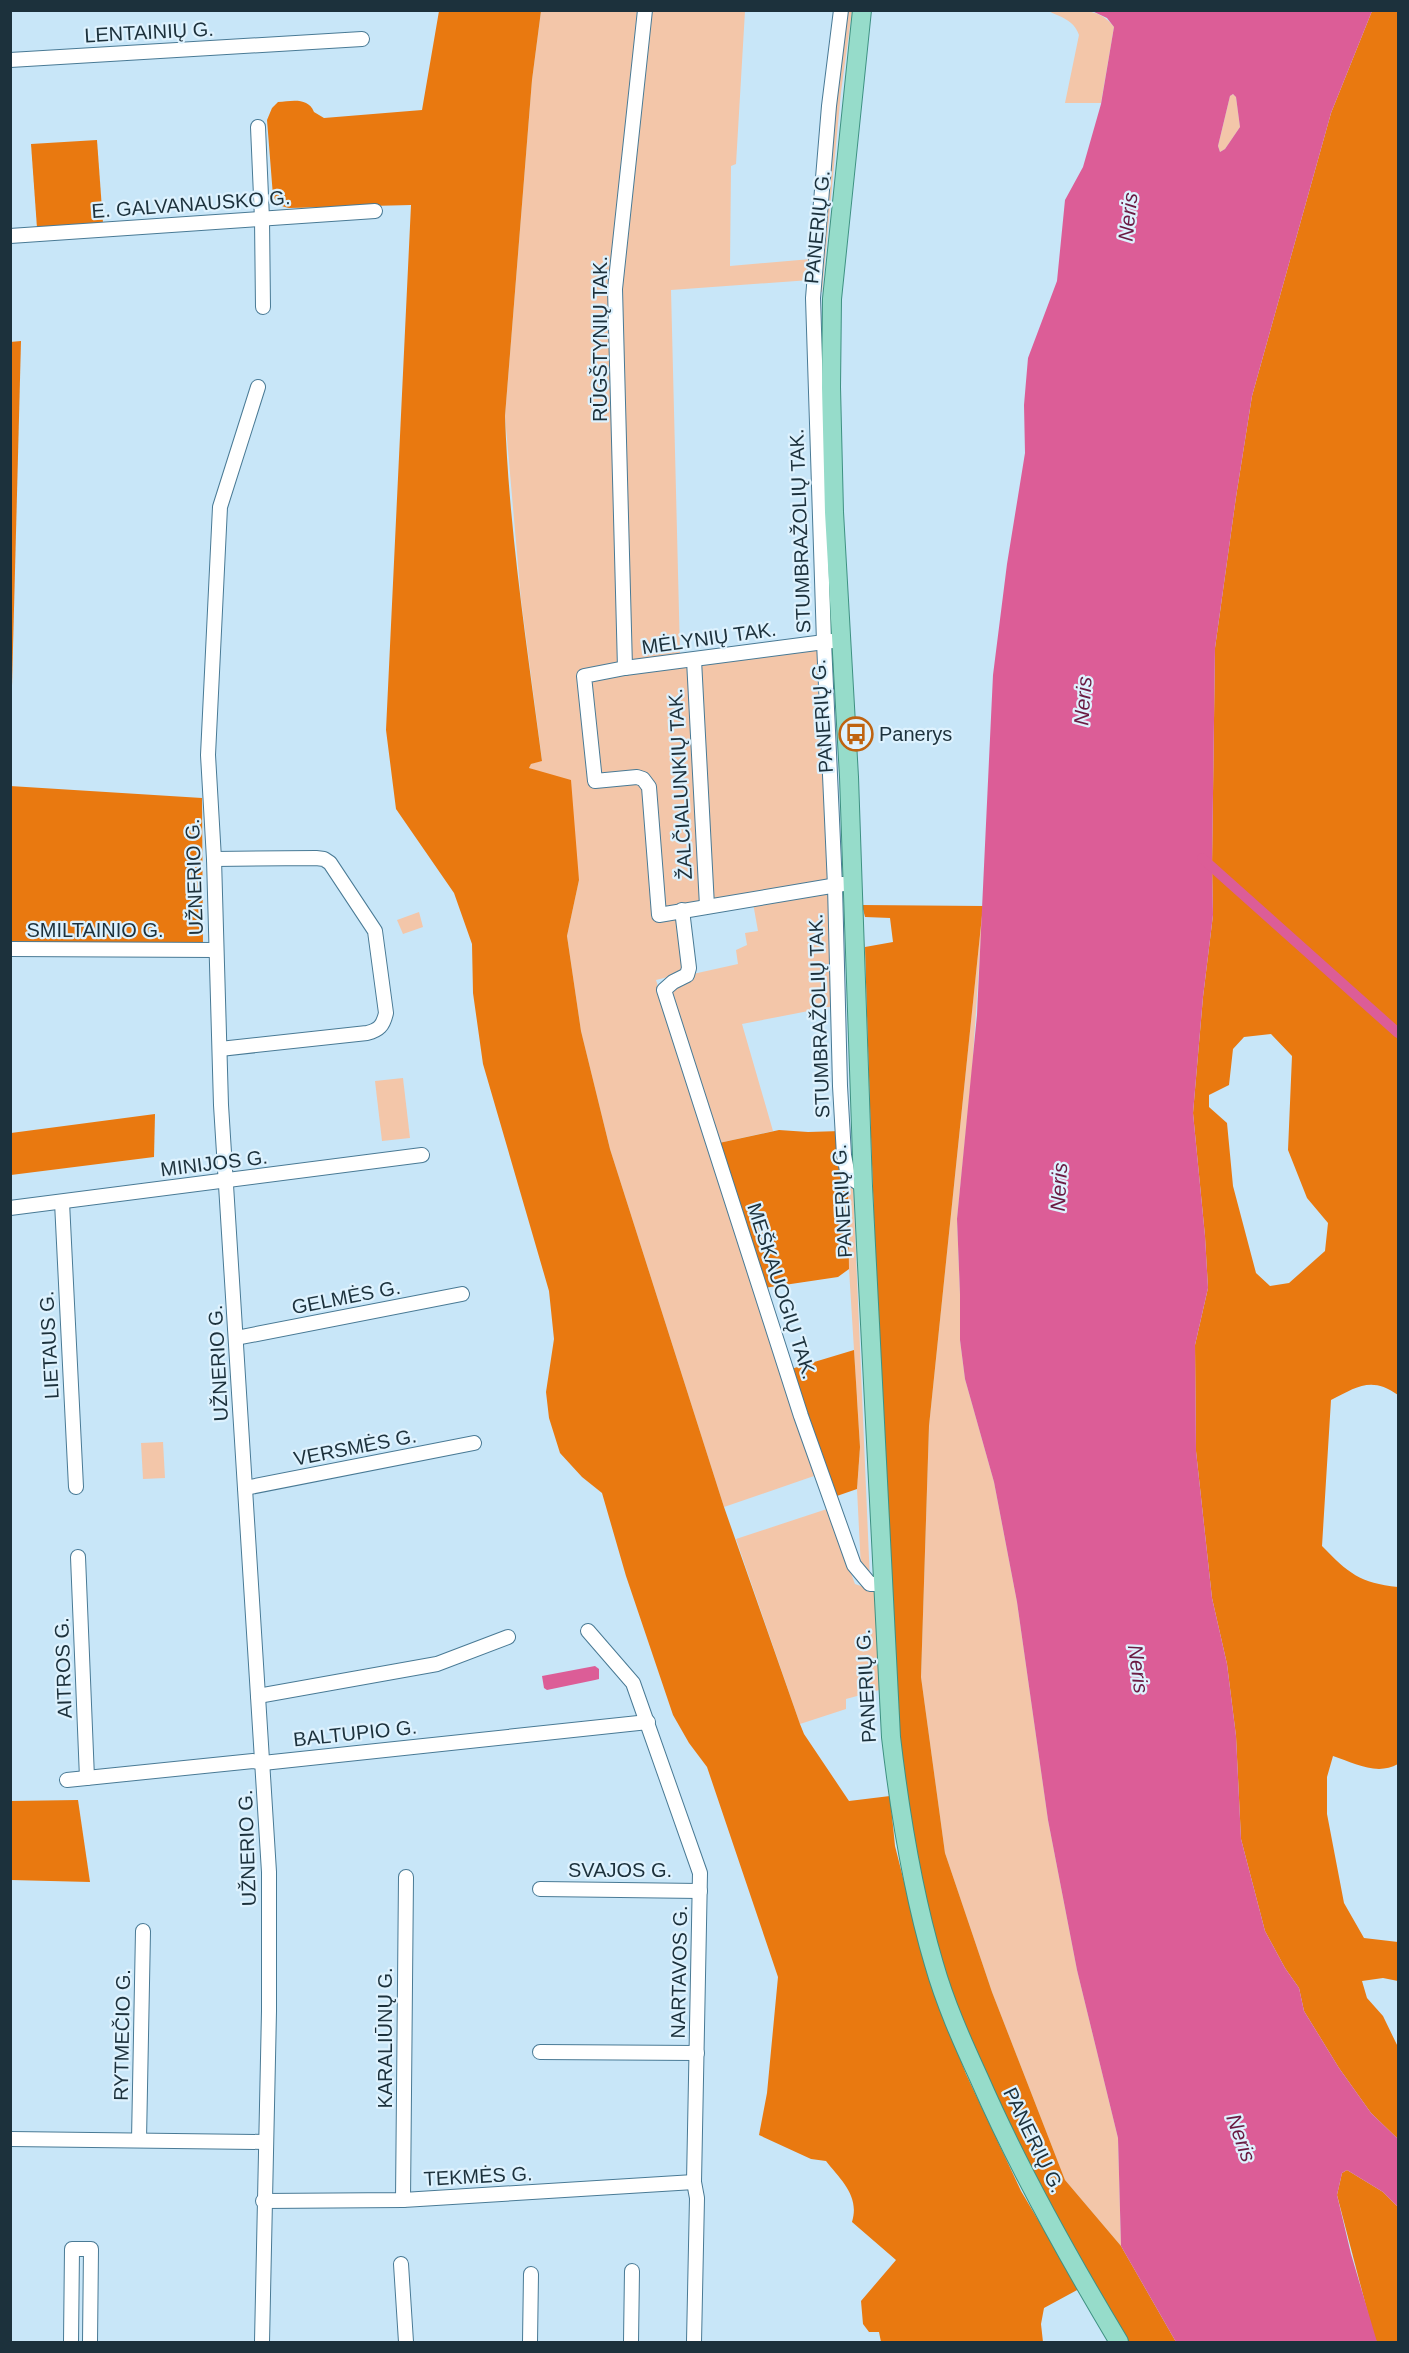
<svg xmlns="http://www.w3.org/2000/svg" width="1409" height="2353" font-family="Helvetica,sans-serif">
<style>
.green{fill:#f3c6a9}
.forest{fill:#e97910;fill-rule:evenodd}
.water{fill:#dc5d97;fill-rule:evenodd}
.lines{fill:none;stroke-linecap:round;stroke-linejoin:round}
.canal{stroke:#dc5d97;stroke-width:10}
.minor-casing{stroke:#497a95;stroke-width:16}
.major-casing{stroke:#3e9182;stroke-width:20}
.minor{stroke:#fff;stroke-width:14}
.major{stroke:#96dcca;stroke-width:18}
.labels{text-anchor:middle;stroke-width:4.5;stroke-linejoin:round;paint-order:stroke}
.street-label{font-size:20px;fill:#1c313c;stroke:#def2fe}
.poi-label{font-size:20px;fill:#1c313c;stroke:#def2fe;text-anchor:start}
.water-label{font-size:21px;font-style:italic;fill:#6a1a42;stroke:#def2fe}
</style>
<rect width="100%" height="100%" fill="#c8e6f8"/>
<!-- green -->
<g class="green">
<path d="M541,11h96l-21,228 4,426 -38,8 9,110 47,-1 6,3 12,123 21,8 7,57 -28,7 62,190 96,306 -90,31 -114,-358 -29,-118 -14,-95 12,-56 -33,-106 -17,-6 2,-4 11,-4 -21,-161 -16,-183 27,-336z"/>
<path d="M647,11h98l-9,153 -5,2 -1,100 81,-7 -1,21 -139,10 9,363 -5,4 -45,5 -11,-384z"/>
<path d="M845,11h7l-11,81 -19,200 -3,-1 9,-119z"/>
<path d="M1048,11c24,0 50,-6 66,16l-13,76h-36l14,-68c-5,-15 -18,-18 -31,-24z"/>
<path d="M1233,94l3,3 4,30 -15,22 -5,3 -2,-6 12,-50z"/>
<path d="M819,647l12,233 -119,22 -15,-240z"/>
<path d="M692,663l12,238 -38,8 -2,-3 -16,-125 -50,-4 -10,-99z"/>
<path d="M829,891l5,115 -92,18 31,107 -54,12 -49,-150 23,-19 45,-10 -2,-14 11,-5 -2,-12 13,-2 -5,-28z"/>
<path d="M983,906l-11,165 -15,148 3,75v46l5,39 29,103 23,120 31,218 29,150 41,168 3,108 -56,-66 -73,-188 -47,-139 -24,-176 8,-251z"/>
<path d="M419,912l4,15 -20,7 -6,-14z"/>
<path d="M403,1078l7,60 -28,3 -7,-60z"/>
<path d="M847,1184l6,1 17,396 -9,-12 -4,-80 3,-42 -11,-178 -1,-77z"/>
<path d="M163,1442l2,36 -22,1 -2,-36z"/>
<path d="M827,1509l28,75 23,8 5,97 -37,10v10l-46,15 -64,-185z"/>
</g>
<!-- forest -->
<g class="forest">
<path d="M439,11h102l-9,69 -27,336c4,115 22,230 37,345l-11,3 -2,4 42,12 8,100 -12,56 14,95 29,118 114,358 76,217 4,10 45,67 41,-5 5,50 32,127 39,101 55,117 58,98 -35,19 -3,16 2,18h-162l-2,-10h-10l-6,-8 -2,-23 35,-41 -44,-38c8,-26 -11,-42 -26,-61l-15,-2 -52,-24 8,-42 11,-116 -71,-210 -18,-24 -16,-28 -47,-139 -24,-83 -20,-16 -22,-24 -11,-35 -3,-26 8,-53 -5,-48 -66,-227 -10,-71 -1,-49 -18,-51 -58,-84 -10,-79 25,-525 -122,3c-9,-2 -12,-4 -16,-12l-6,-76 5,-12 6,-6c14,-1 30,-5 36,10l10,6 98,-8z"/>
<path d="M1372,11h26v1384c-27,-19 -41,-8 -67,5l-9,146c26,27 38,37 76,41v177c-21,12 -44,-1 -65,-8l-6,21v37l17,89 20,35 34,4v39l-15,-3 -21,3 5,17 16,18 15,31v92l-27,-26 -32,-45 -35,-57 -5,-23 -14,-20 -20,-37 -24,-92 -5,-103 -9,-72 -15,-66 -16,-147 -1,-106 13,-57 -3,-52 -12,-123 10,-116 10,-82 -1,-49 3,-218 21,-151 16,-101 79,-283zM1271,1034l21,22 -4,94 19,48 21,25 -3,28 -36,32 -19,3 -14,-13 -23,-87 -6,-63 -18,-16v-12l20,-10 4,-36 11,-12z"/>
<path d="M97,140l6,83 -66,5 -6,-84z"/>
<path d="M21,341l-10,383 -1,-382z"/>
<path d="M10,786l192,12 1,148 -192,-2z"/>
<path d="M862,905l121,1 -54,520 -8,251 24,176 47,139 73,188 56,66 55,96h-50c-40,-69 -78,-139 -113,-210 -23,-46 -46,-92 -62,-140 -54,-163 -58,-338 -66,-509 -8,-178 -15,-357 -20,-536l28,-5 -3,-24 -25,-1z"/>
<path d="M155,1114l-1,43 -143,18v-42z"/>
<path d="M779,1130l29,2 33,-1 2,40 5,21 1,77 -11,8 -74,11 -45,-145z"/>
<path d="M854,1350l6,97 -3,42 -23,8 -43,-128z"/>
<path d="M78,1800l12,82 -79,-2v-79z"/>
<path d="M1347,2170l36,22 15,15v135h-21l-3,-5 -37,-142 5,-22z"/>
</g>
<!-- water -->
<g class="water">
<path d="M1092,11h280l-41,102 -79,283 -16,101 -21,151 -3,218 1,49 -10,82 -10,116 12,123 3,52 -13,57 1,106 16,147 15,66 9,72 5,103 24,92 20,37 14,20 5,23 35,57 32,45 27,26v68l-15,-15 -36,-22 -5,3 -5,22 14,59 26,88h-201l-55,-96 -3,-108 -41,-168 -29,-150 -31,-218 -23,-120 -29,-103 -5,-39v-46l-3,-75 20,-204 16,-340 14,-111 18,-111 -1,-48 4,-47 29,-77 8,-81 18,-33 18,-63 13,-77 -7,-9zM1233,94l3,3 4,30 -15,22 -5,3 -2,-6 12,-50z"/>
<path d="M595,1666l4,3v10l-4,1 -48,10 -3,-2 -2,-12z"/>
</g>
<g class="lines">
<!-- canal -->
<path class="canal" d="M1202,858l196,175"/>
<defs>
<g id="minor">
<path d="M841,10l-12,96 -16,192 11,344 11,244 5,200 4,69 4,21 15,10"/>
<path d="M10,60l352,-21"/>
<path d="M258,127l4,92 1,88"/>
<path d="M10,236l365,-25"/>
<path d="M258,387l-38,120 -12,248 6,104 7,246 48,767v139l-7,331"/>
<path d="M832,641l-207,27 -41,8 11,105 42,-4 6,2 6,8 10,128 184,-31"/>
<path d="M694,660l13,246"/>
<path d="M625,668l-10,-379 30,-279"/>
<path d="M214,859l102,-1 8,1 6,4 45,68 11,82c-3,13 -7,17 -19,20l-147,16"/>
<path d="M682,910l7,58 -2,7 -14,7 -9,8 137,426 53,149 16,19h13"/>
<path d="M10,949l206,1"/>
<path d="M62,1202l14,285"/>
<path d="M10,1208l412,-53"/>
<path d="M236,1338l226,-44"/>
<path d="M245,1488l229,-45"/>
<path d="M78,1557l9,221"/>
<path d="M588,1631l45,52 67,190 -6,309 3,16 -3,144"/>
<path d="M258,1696l179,-32 71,-27"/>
<path d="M67,1780l186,-19 10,2 385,-41"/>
<path d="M540,1889l160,2"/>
<path d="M540,2052l157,1"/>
<path d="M10,2139l255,3"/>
<path d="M139,2140l4,-209"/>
<path d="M403,2200l3,-323"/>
<path d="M263,2201l140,-1 291,-18"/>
<path d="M401,2264l5,78"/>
<path d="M71,2342l1,-93h19l-1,93"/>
<path d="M530,2342l1,-68"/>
<path d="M631,2342l1,-71"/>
</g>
<path id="major" d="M862,10l-30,289 -1,88 3,125 15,265 14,409 28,551c9,77 21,153 43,227 11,39 28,77 45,114 40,92 89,179 140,264"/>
</defs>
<!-- minor casing -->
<use href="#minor" class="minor-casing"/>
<!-- major casing -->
<use href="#major" class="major-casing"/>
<!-- minor -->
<use href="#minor" class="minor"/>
<!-- major -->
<use href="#major" class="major"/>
</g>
<!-- icons -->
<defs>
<symbol id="bus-ring" viewBox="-11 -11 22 22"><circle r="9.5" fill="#def2fe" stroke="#bf6310" stroke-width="1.5"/><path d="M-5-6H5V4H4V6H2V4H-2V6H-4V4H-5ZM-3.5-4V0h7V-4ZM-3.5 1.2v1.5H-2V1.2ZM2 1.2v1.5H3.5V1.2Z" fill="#bf6310"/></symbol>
</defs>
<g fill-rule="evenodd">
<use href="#bus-ring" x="837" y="715" width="38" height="38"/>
</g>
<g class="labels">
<!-- street labels -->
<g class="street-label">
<text transform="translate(149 32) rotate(-3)" y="7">LENTAINIŲ G.</text>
<text transform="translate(191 204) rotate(-4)" y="7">E. GALVANAUSKO G.</text>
<text transform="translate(817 227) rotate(-84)" y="7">PANERIŲ G.</text>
<text transform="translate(600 339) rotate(-90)" y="7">RŪGŠTYNIŲ TAK.</text>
<text transform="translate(800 531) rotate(-92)" y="7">STUMBRAŽOLIŲ TAK.</text>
<text transform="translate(709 638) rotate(-8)" y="7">MĖLYNIŲ TAK.</text>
<text transform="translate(822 716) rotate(-94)" y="7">PANERIŲ G.</text>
<text transform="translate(680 784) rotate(-93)" y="7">ŽALČIALUNKIŲ TAK.</text>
<text transform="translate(194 877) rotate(-92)" y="7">UŽNERIO G.</text>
<text x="95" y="937">SMILTAINIO G.</text>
<text transform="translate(819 1016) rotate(-92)" y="7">STUMBRAŽOLIŲ TAK.</text>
<text transform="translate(214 1163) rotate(-7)" y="7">MINIJOS G.</text>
<text transform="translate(842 1201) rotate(-93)" y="7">PANERIŲ G.</text>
<text transform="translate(782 1291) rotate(72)" y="7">MEŠKAUOGIŲ TAK.</text>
<text transform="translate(346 1297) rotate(-11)" y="7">GELMĖS G.</text>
<text transform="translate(49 1345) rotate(-93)" y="7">LIETAUS G.</text>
<text transform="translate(218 1363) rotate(-93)" y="7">UŽNERIO G.</text>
<text transform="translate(355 1447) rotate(-11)" y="7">VERSMĖS G.</text>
<text transform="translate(63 1668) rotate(-92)" y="7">AITROS G.</text>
<text transform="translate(866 1686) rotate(-93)" y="7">PANERIŲ G.</text>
<text transform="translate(355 1733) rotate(-6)" y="7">BALTUPIO G.</text>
<text transform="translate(247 1848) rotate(-92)" y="7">UŽNERIO G.</text>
<text x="620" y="1877">SVAJOS G.</text>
<text transform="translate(679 1972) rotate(-89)" y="7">NARTAVOS G.</text>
<text transform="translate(122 2035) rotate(-89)" y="7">RYTMEČIO G.</text>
<text transform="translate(385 2038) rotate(-90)" y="7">KARALIŪNŲ G.</text>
<text transform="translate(1034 2140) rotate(64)" y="7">PANERIŲ G.</text>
<text transform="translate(478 2176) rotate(-3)" y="7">TEKMĖS G.</text>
</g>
<!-- poi labels -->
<g class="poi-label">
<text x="879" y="741">Panerys</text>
</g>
<!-- water labels -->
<g class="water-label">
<text transform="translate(1128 217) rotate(-84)" y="7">Neris</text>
<text transform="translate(1083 701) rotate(-86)" y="7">Neris</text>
<text transform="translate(1059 1187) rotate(-87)" y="7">Neris</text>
<text transform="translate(1138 1669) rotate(82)" y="7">Neris</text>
<text transform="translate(1241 2138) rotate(70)" y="7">Neris</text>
</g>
</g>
<!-- border -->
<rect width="1409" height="2353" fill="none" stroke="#1c313c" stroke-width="24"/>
</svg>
